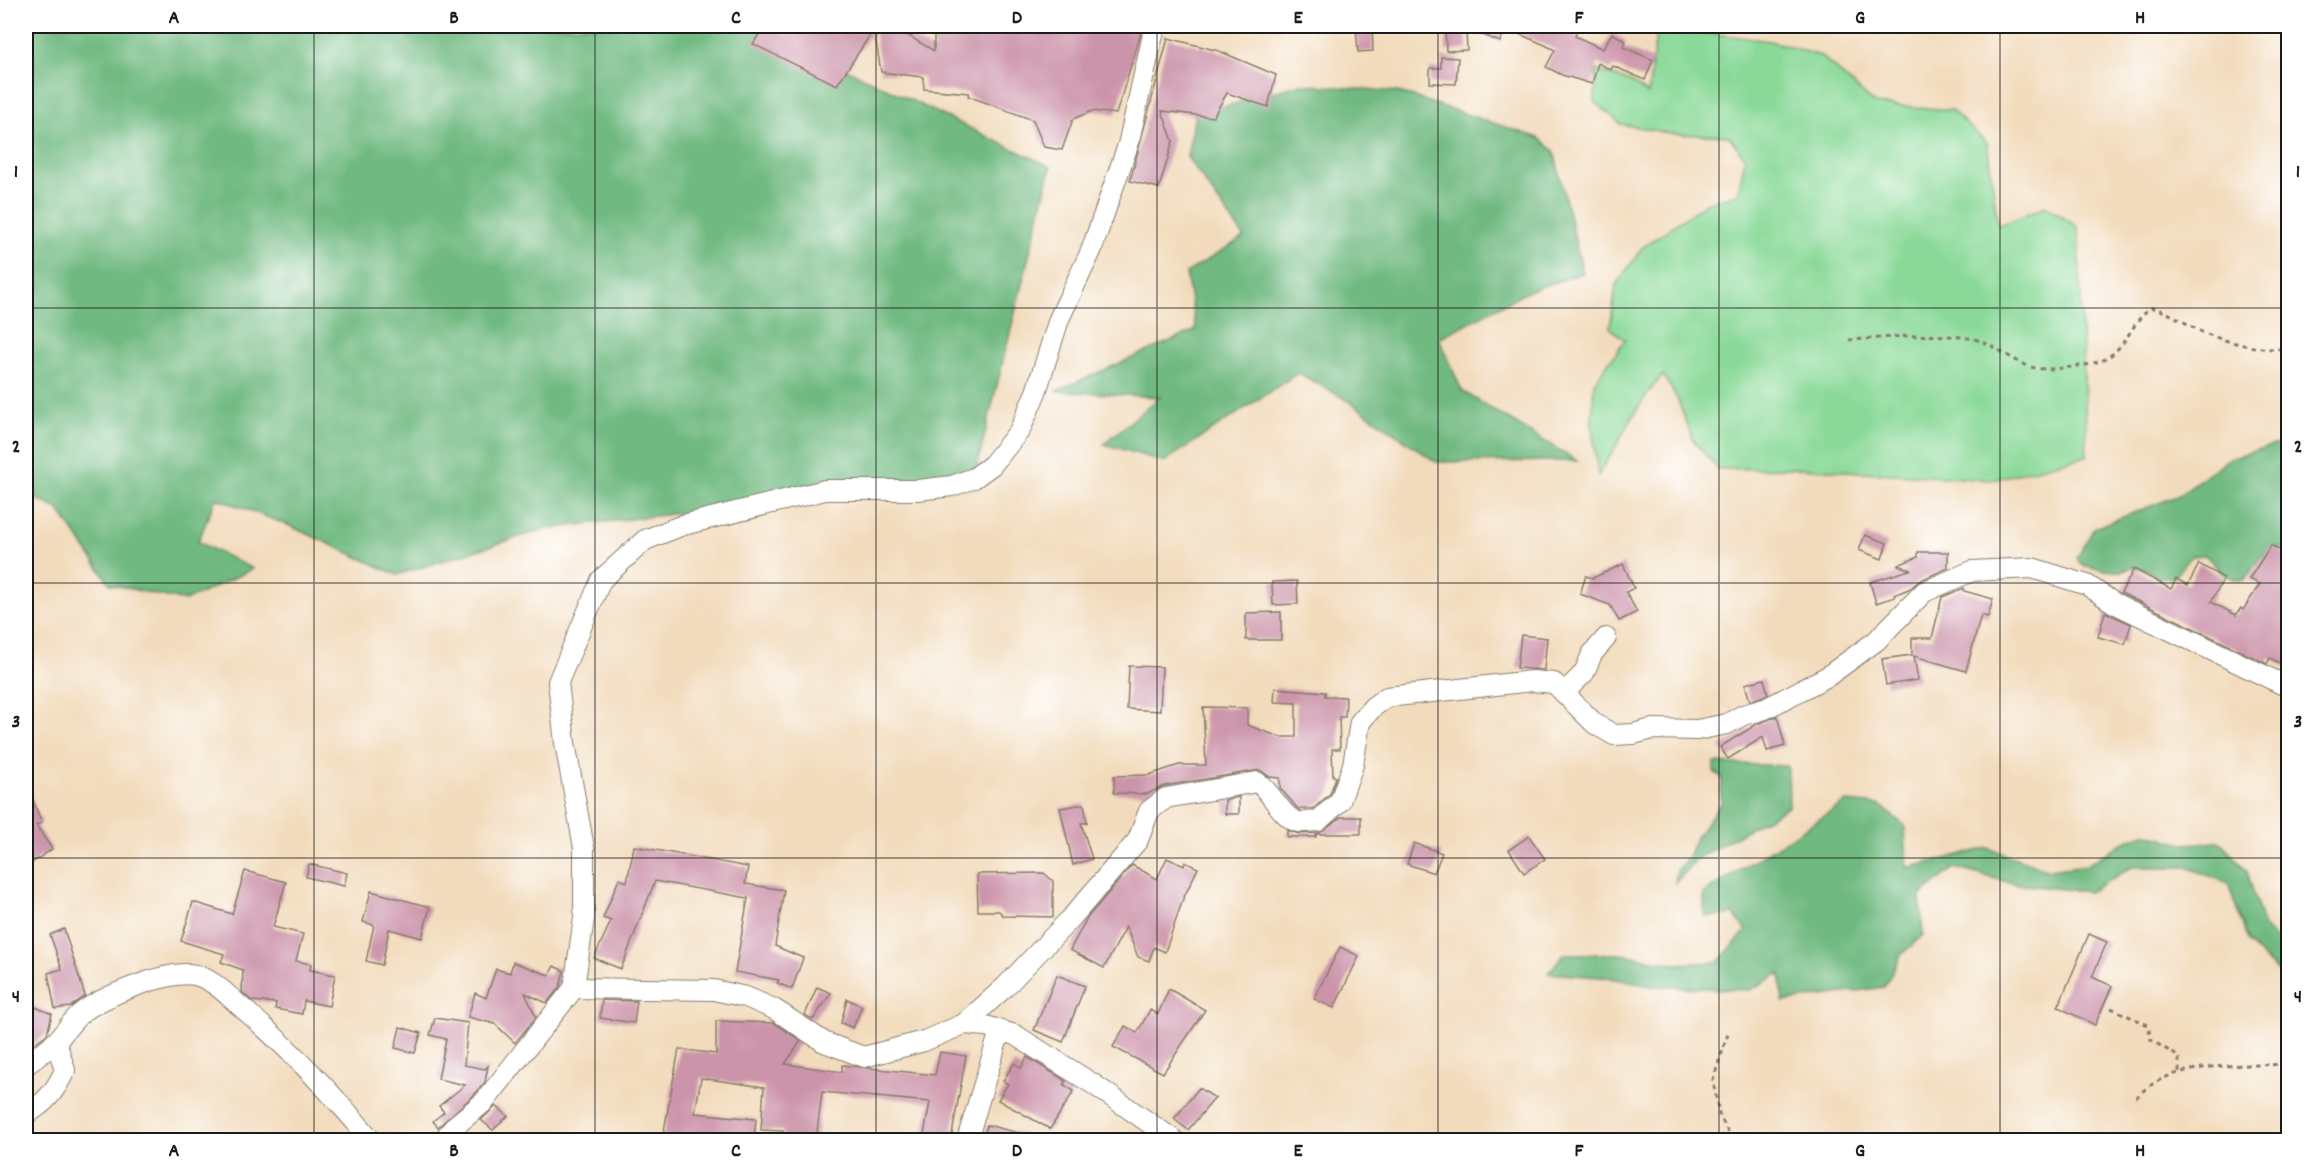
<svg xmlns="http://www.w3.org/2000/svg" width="2314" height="1166" font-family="Dekko,sans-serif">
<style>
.green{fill:#8ad998;stroke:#537a5a;stroke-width:1.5}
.forest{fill:#6fb980;stroke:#466a4e;stroke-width:1.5}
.building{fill:#cc94aa}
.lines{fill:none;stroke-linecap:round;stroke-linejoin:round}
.minor-casing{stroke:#877c6c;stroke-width:22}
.path{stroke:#877c6c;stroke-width:3;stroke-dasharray:4.5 4.5;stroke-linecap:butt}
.minor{stroke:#fff;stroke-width:20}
.grid{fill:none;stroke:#1c1c1c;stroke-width:1.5;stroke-opacity:0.55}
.neatline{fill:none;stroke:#1c1c1c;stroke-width:2}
.grid-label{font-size:20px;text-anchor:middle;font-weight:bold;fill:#1c1c1c}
</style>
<rect width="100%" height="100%" fill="#fff"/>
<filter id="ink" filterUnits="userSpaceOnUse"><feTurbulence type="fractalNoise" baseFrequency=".0167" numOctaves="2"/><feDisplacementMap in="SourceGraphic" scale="12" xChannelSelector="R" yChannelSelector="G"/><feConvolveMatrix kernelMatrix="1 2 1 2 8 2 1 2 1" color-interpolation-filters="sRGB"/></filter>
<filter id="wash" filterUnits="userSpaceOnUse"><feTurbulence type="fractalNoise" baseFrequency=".008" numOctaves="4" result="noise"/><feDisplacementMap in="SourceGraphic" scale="24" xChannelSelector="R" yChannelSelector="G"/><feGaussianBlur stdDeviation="1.35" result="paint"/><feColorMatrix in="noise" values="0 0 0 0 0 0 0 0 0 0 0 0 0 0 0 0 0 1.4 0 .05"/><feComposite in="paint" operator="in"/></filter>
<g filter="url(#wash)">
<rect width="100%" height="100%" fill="#f2dbbc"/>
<!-- green -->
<path class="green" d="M1707,33l63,8 51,15 54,48 76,6 36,33 11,83 48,-20 32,21 9,229 -95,24 -195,-12 -79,1 -25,-29 -16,-42 -14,-23c-28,30 -42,66 -65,100l-6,-50 2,-42 31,-43 -15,-12 6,-43 26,-37 64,-45 32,-9 7,-36 -16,-22 -56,-2 -52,-10 -26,-22 1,-32 35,12 17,12 8,-60z"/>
<!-- forest -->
<g class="forest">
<path d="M26,26h730l295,141 -77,311 -429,51 -148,46 -109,-50 -72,-27 -18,44 55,27 -68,32 -75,-17 -52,-75 -32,-15z"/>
<path d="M1301,84l97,8 141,46 15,13 29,122 -52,17 -92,48 23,53 115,70 -141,1 -89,-62 -49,-27 -134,89 -60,-18 56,-47 -104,-6 140,-61 -10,-57 58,-36 -57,-80 8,-42z"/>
<path d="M2288,441v105l-26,10 -18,24c-17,3 -28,-15 -39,-25l-13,1 -18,21 -15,2 -11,-9 -15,-3c-14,9 -36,1 -51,-2l-5,-7 17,-30 83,-32 53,-38z"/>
<path d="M1714,763l74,3 1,40 -90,51 -24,26 2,-12 11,-14 8,-20 25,-34 1,-26 -8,-5z"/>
<path d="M1846,802l34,3 25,21 2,42 81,-20 61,22 38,-5 32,-20 26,-12 38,11 37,-2 27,29 16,54 25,28v29l-40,-39 -20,-60 -41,-16h-55l-43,25 -73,-8 -62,-16 -34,28 3,39 -22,20 -17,32 -101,15 -3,-29 -30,17 -100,-4 -39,-8 -63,-5 16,-19h57l54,10 43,-2 28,-31 -12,-17 -30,3v-24z"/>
</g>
<g id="blocks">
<!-- building -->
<g class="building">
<path d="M764,26l24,9v-9h89l22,4 35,21v-25h209l-27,88 -24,-3 -19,8 -11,31 -18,-3 -11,-27 -65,-24 1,-3 -45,-4 -1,-12 -42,-5 -7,-43 -37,56 -84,-41z"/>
<path d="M1356,26h16l1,25 -15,1z"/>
<path d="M1445,26h16v7l5,-1 1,18 -21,1z"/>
<path d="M1462,26h116l-3,10 28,13 9,-16 14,8 -3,6 30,13 -8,20 -32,-14 -2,4 -13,-7 -6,21 -30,-9 -16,-8 9,-17 -10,-5 -40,-17 -5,14z"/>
<path d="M1168,38l51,13 57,24 -8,32 -41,-14 -14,24 -51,-6 11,30 -14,47 -29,-7z"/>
<path d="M1441,57l17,1 -2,26 -26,-1v-15h11z"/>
<path d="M1865,535l22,8 -5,16 -23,-9z"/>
<path d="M2271,545l18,10v113l-19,-10 -3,6 -146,-71 13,-24 37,20 5,-10 12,6 11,-21 25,14 -13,24 25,13 5,-7 2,2 17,-26 -11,-5z"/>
<path d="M1918,552h30v16l-29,13 -8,7 -17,7 1,2 -19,6 -6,-21 40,-12 -12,-5 20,-8z"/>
<path d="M1623,564l11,24 -8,4 11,20 -18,9 -9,-16 -30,-11 6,-18 7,2z"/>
<path d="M1297,581l1,23 -25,1 -1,-23z"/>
<path d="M1964,588v3l29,8 -5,18 -7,-2 -15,56 -52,-15 4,24 -32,5 -4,-26 30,-4v-17h20l10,-41z"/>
<path d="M1281,612v28h-35v-27z"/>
<path d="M2105,612l26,12 -6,20 -27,-7z"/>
<path d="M1521,635l26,3 -3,32 -27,-2z"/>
<path d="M1129,666l33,1 -2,44 -33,-2z"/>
<path d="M1764,679l4,15 -18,7 -5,-17z"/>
<path d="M1275,688l50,4v4l21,1 -1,20h-6l1,32h-8l1,27 3,1 -6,17 -17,15h-15l-18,-21v-10l-10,-1 -10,-7 -96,16 -17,8 -33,-1v-17l35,-1 30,-10h27l-3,-58 44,1v17l33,12h16v-34l-22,-1z"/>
<path d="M1777,716l8,30 -18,5 -4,-14 -35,22 -8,-12 37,-23z"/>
<path d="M26,784l16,39 -6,2 16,24 -26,18z"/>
<path d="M1239,797v17h-14v-14z"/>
<path d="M1084,804l3,19h-6l11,36 -19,6 -13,-57z"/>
<path d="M1341,817h20v17h-45v3h-29v-7l12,4 20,-1z"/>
<path d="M1529,836l16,23 -21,14 -15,-23z"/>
<path d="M1414,843l28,10 -8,20 -27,-9z"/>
<path d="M634,846l114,21 -3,17 39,6 -9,56 28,12 -11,31 -15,-6 2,-3 -44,-8 13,-74 -93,-17 -34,88 -27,-11 17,-37 -8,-3 16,-39 8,3z"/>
<path d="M1167,858l17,8 1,-4 13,6 -15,31 -18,53 -11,-5 -5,14 -11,-4 -12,-30 -22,41 -34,-18 17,-32 45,-53 25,14z"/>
<path d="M309,864l38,9 -3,13 -38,-9z"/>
<path d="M245,871l41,11 -13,45 30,7 -7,27 15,3 -1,6 25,5 -6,31 -25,-5 -2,13 -27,-5 1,-6 -24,-2 -10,-9 1,-22 -22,-8 3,-8 -43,-13 12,-39 39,12z"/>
<path d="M1044,873l9,8v36l-49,-1 -5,-5h-21l-1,-37z"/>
<path d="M371,891l59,16 -8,31 -33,-9 -7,36 -16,-4 8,-36 -11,-3z"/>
<path d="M64,929l21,67 -15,11 -15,2 -7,-36 14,-4 -12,-34z"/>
<path d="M2089,934l18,8 -15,35 20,9 -17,39 -37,-18z"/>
<path d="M1340,947l19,9 -25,52 -20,-9z"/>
<path d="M513,962l36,13 5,-9 10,5 -4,16 -13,16 -22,-10 11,24 -21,26 -20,-19 -27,-7 7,-24 11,5 10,-29 14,4z"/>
<path d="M1057,975l28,11 -22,56 -29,-12z"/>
<path d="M817,987l14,6 -18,27 -8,-5z"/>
<path d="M1169,989l36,21 -42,63 -50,-26 12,-21 12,7 13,-23 8,4z"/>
<path d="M847,999l15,7 -9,22 -12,-5z"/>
<path d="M602,1000l35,1 -3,22 -34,-5z"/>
<path d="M26,1003l26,11 -5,20 -15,11 -6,-2z"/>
<path d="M435,1018l33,5 -4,42 21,4 3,-3 -3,16 -10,12 -37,33 -5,-6 11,-9 -5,-6 26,-21 -27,-6 8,-40 -16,-4z"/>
<path d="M716,1021l58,2 27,18 -16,23 57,8v-7l93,10 5,-23 26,4 -15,84h-28l7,-38 -108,-10 -6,48h-34l1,-9 -22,-1 3,-43 -63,-9 -6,35 61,6 -2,21h-49l-42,-4 16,-87 37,5z"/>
<path d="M400,1027l21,6 -6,20 -20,-5z"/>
<path d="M1027,1057l39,24 -2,4 10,6 -24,38 -52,-29 10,-16 -5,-3 11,-18 7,5z"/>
<path d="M1199,1088l16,10 -27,32 -14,-11z"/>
<path d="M496,1106l12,10 -15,14 -12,-10z"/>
<path d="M987,1125l40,10 -1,5h-43z"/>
</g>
</g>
</g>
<g filter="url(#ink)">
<use href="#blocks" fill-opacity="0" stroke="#877c6c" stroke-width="1.5"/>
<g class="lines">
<defs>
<g id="minor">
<path d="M1565,692l19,-19 8,-19 14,-16"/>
<path d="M574,988l140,2 32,7 28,12 50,33 40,15 60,-16 40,-17 41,-37 67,-70 66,-77 11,-29 17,-13 91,-16c15,10 24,35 41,40 6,1 14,-1 20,-1l22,-20 13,-36 7,-43 13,-15 14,-10 145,-16 22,2 41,41 19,11 19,-1 20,-5 44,1 30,-6 16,-9 22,-6 63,-33 48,-35 48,-49 48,-21 60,-3 55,17 27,18 174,84"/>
<path d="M964,1024l22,2 29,9 78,49 81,56"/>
<path d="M26,1065l30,-23"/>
<path d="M26,1114c19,-10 30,-24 39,-44l-9,-28c8,-9 15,-20 24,-28 20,-17 90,-45 115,-39 19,5 31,19 45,31 47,40 91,86 131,134"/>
<path d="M443,1140l13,-15 28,-23 90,-114 10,-70v-70l-19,-105 -7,-61 43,-102 44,-40 38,-15 142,-35h93l34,-4 22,-8 18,-13 28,-35 16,-38 23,-73 32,-68 37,-106 27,-119"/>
<path d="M967,1140l33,-109"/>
</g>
</defs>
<!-- minor casing -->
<use href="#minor" class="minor-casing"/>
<!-- path -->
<g class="path">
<path d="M1849,340c39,-2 80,-8 119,-2 25,3 44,25 67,30 14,3 55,-2 68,-8 24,-11 33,-47 49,-52 17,3 31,14 46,22 20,10 68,23 90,18"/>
<path d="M2111,1008l37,17 3,15 28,17v15"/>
<path d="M1728,1034l-15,46 6,34 13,26"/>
<path d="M2136,1098c34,-39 105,-31 152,-34"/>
</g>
<!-- minor -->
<use href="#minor" class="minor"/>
</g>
</g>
<!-- grid -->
<path class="grid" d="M314,26v1114M595,26v1114M876,26v1114M1157,26v1114M1438,26v1114M1719,26v1114M2000,26v1114M26,308h2262M26,583h2262M26,858h2262"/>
<!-- margin -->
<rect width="2314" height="1166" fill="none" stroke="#fff" stroke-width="66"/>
<rect x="33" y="33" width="2248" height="1100" class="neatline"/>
<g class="grid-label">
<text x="174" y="23">A</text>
<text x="454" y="23">B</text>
<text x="736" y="23">C</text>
<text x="1017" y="23">D</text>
<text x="1298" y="23">E</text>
<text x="1579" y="23">F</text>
<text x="1860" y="23">G</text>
<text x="2140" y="23">H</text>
<text x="16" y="177">1</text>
<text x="2298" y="177">1</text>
<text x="16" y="452">2</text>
<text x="2298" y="452">2</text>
<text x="16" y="727">3</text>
<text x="2298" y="727">3</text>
<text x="16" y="1002">4</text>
<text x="2298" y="1002">4</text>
<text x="174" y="1156">A</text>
<text x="454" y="1156">B</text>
<text x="736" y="1156">C</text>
<text x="1017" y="1156">D</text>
<text x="1298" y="1156">E</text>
<text x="1579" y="1156">F</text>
<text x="1860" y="1156">G</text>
<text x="2140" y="1156">H</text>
</g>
</svg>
